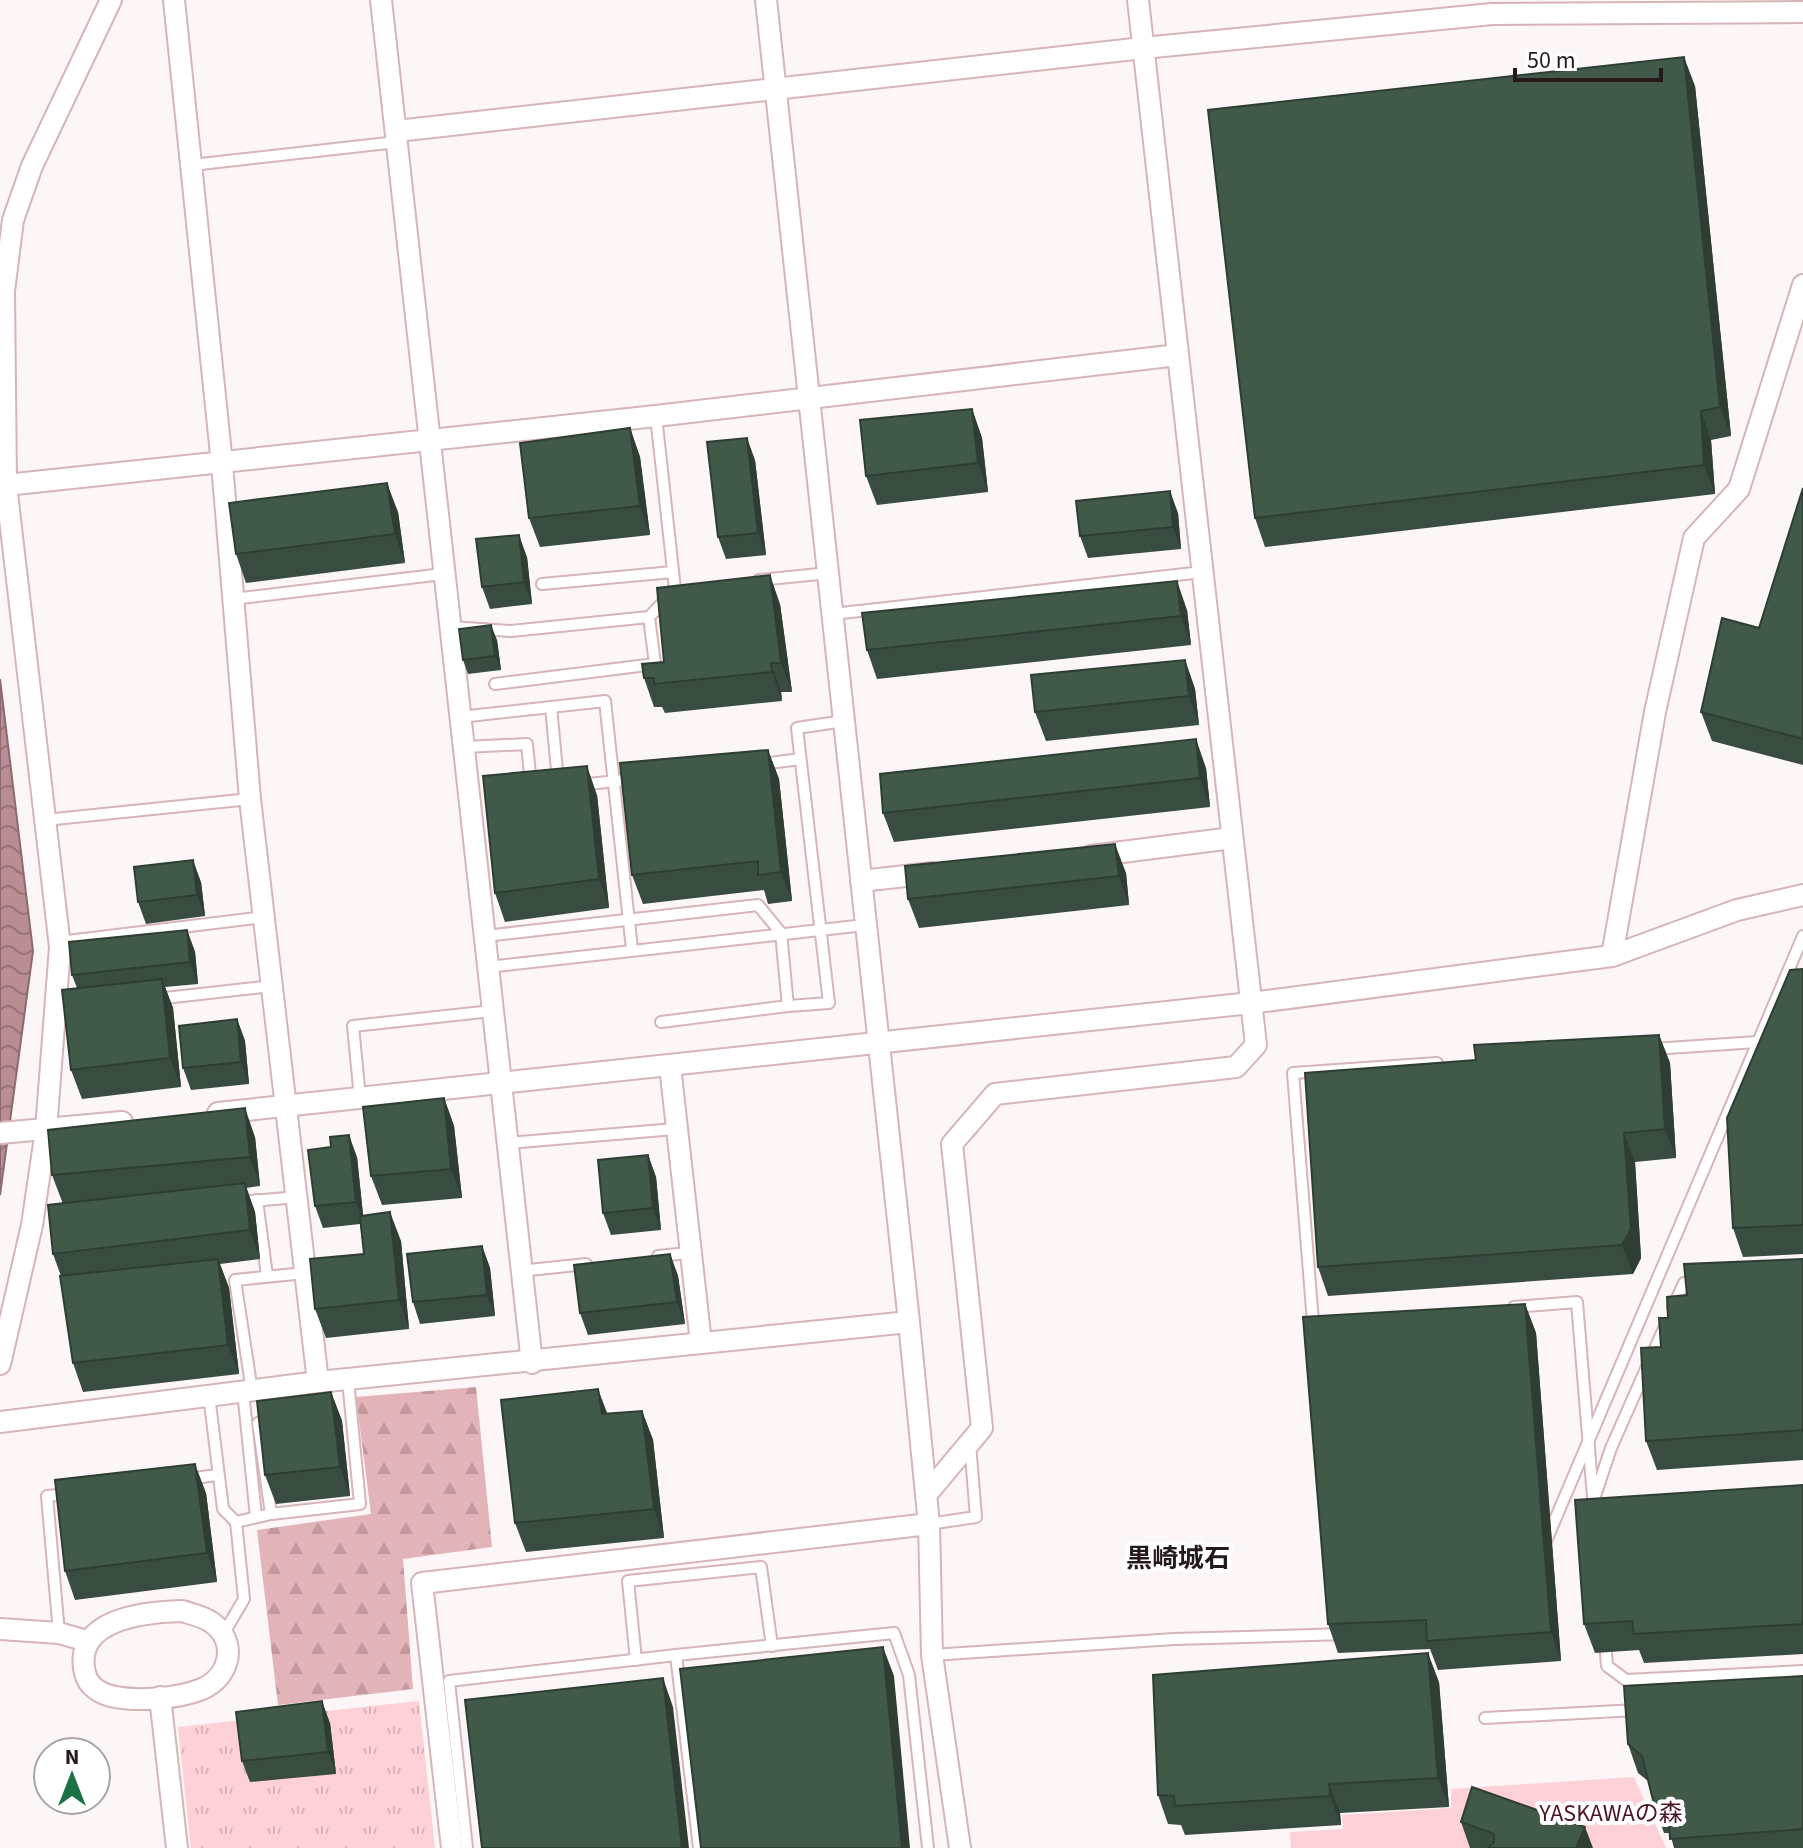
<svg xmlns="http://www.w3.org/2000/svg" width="1803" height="1848" font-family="'Source Sans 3','Noto Sans JP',sans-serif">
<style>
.grass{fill:url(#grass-tufts)}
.forest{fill:url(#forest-firs)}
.park{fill:#fdd1d7}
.water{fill:url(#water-waves);stroke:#8d6a6f;stroke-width:2}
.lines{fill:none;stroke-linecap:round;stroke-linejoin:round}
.lane-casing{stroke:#d6b4b8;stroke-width:14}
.street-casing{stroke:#d6b4b8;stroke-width:24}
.lane{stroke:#fff;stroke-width:10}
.street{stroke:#fff;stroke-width:20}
.wall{fill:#384d3f}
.shaded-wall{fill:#2e3e33}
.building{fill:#415949;stroke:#2e3e33;stroke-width:2}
.labels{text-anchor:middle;stroke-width:8;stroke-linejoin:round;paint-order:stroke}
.park-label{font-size:24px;fill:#4e1524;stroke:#fff}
.neighbourhood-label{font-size:26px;font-weight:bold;fill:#25191b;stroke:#fff}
</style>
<defs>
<pattern id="grass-tufts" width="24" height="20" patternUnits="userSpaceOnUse" patternTransform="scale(2)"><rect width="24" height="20" fill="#fdd1d7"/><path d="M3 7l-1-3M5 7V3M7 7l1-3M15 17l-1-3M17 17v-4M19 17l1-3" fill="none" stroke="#d9b3b8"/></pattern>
<pattern id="forest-firs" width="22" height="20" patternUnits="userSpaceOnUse" patternTransform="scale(2)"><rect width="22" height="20" fill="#e3b3ba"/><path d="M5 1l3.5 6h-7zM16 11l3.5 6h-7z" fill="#c3999f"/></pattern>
<pattern id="water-waves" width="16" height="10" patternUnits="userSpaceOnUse" patternTransform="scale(2)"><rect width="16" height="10" fill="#ba8c93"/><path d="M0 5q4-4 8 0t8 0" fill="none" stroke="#977277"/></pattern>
</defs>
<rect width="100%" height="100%" fill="#fdf6f7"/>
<!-- grass -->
<path class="grass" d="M419,1701l16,147h-244l-13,-121z"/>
<!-- forest -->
<path class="forest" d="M476,1387l16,160 -89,12 10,130 -135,16 -21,-175 114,-16 -15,-117z"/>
<!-- park -->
<path class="park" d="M1634,1777l32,71h-375l-1,-16 53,-3 -1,-14 109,-7v-19z"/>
<!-- water -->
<path class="water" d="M0,679l33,272 -33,244z"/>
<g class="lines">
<defs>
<g id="lane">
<path d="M192,165l205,-23"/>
<path d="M656,416l19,173"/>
<path d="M759,580l70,-7"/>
<path d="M542,584l131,-12"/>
<path d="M233,599l210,-25"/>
<path d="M833,614l369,-42"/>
<path d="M451,627l60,4 138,-14"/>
<path d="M495,684l160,-20 -6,-47 18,-19"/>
<path d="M551,707l7,74"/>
<path d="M460,717l145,-16 27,248"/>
<path d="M464,747l63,-3 4,41"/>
<path d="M762,764l38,-5"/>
<path d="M579,785l56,-6"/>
<path d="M45,820l205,-21"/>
<path d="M485,936l273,-31 23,28 7,73 -127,16"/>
<path d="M59,942l205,-25"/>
<path d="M488,967l377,-42"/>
<path d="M156,999l116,-13"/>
<path d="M788,1006l41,-3 -32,-275 47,-7"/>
<path d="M1653,1049l104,-7"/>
<path d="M360,1098l-7,-72 139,-15"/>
<path d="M507,1143l168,-14"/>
<path d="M257,1200l10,76"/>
<path d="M240,1202l58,-5"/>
<path d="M658,1256l31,-3"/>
<path d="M520,1271l66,-7"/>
<path d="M1514,1307l63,-5 17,207"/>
<path d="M1673,1307l11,-24 13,-1"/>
<path d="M1318,1322h-5l-20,-249 144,-10"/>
<path d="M243,1391l13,126"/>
<path d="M252,1391l-17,-111 70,-7"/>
<path d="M209,1395l14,114 13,13"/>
<path d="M187,1479l30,-4"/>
<path d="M1595,1496l16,-48 54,-122"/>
<path d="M271,1514l-13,-91 15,-1"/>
<path d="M929,1524l47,-7 -6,-73"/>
<path d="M1546,1541l257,-605"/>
<path d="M59,1633l-12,-137 21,-2"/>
<path d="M224,1633l20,-34 -8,-77 35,-8 89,-10 -12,-124"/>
<path d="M1605,1641l2,25 19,14 177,-9"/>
<path d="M932,1655l242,-16 172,-5"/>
<path d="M636,1660l-8,-79 133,-14 11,79"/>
<path d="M1485,1718l152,-8"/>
<path d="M467,1848l-18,-167 227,-26"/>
<path d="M699,1848l-23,-193 218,-22 15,42 19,173"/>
</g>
<g id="street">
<path d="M174,0l48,464 28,335 68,583"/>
<path d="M381,0l151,1363"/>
<path d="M766,0l143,1322 20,202 3,131 28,193"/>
<path d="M397,131l746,-83 349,-34 311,-2"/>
<path d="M6,485l650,-69 522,-61"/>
<path d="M1091,856l141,-18"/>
<path d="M861,881l71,-8"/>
<path d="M1612,956l43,-244 39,-174 45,-49 64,-204"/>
<path d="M670,1066l31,277"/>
<path d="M218,1113l1033,-110 361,-47 125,-46 66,-15"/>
<path d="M0,1133l122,-11"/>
<path d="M0,1364l32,-139 14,-95 14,-183 -54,-462 -2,-194 9,-71 19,-54 79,-166"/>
<path d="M0,1422l318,-40 591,-60"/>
<path d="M926,1495l56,-67 -30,-284 43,-50 241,-27 20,-22 -118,-1045"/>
<path d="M182,1611c9,3 21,5 29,11 27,19 20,54 -9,67 -25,10 -66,13 -91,7 -12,-3 -23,-10 -26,-23 -13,-54 60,-61 97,-62z"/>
<path d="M0,1629l59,4 28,8"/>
<path d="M160,1697l17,151"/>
<path d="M452,1848l-30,-265 507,-59"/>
</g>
</defs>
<!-- lane casing -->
<use href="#lane" class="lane-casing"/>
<!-- street casing -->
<use href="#street" class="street-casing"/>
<!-- lane -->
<use href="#lane" class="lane"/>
<!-- street -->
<use href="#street" class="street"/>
</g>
<!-- wall -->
<g class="wall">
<path d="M1695,86l36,350 -20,4 4,54 -450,53 -10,-29z"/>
<path d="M972,409l10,29 6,54 -111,13 -11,-29z"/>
<path d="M630,428l10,29 10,78 -110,12 -11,-29z"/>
<path d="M755,460l11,95 -40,4 -8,-22z"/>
<path d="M1803,488v277l-91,-24 -11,-29 58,-84z"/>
<path d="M398,512l7,51 -159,20 -10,-29z"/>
<path d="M1178,513l3,36 -93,9 -8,-22z"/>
<path d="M527,557l5,47 -42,5 -8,-22z"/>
<path d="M780,604l12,88h-11l1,9 -117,12 -3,-6h-8l-10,-29 20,-16z"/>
<path d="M1187,610l4,35 -314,34 -10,-29z"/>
<path d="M497,640l4,30 -33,4 -5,-14z"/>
<path d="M1185,660l10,29 4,36 -153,16 -11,-29z"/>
<path d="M768,750l11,29 13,122 -24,3 -4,-14 -121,14 -11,-29z"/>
<path d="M1206,768l4,39 -316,35 -11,-29z"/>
<path d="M597,795l12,113 -104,14 -10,-29z"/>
<path d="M1126,873l3,32 -210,23 -11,-29z"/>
<path d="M201,882l4,34 -59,8 -8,-22z"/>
<path d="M187,930l8,22 3,32 -33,3 8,21 8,79 -99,12 -11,-29 6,-82 -5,-13z"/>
<path d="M1803,969v285l-60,3 -10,-29z"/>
<path d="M237,1019l8,22 4,43 -58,6 -8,-22z"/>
<path d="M1659,1035l11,28 6,95 -41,4 6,96 -8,16 -305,22 -10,-29 158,-207z"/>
<path d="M444,1098l10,28 8,72 -80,7 -11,-29z"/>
<path d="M255,1137l5,49 -14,2 9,24 5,47 -40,5 9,24 10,86 -156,18 -10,-29 -12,-87 -8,-22 10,-50 -11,-29z"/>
<path d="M648,1155l8,22 5,53 -50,5 -8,-22z"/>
<path d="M357,1157l6,58 38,26 8,88 -83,9 -11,-29 49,-55 -4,-30 -37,4 -8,-22z"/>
<path d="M482,1246l8,22 5,48 -75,8 -7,-22z"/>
<path d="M670,1254l8,22 7,48 -97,11 -8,-22z"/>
<path d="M1803,1259v201l-146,10 -11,-29 15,-94 7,-29 19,-23z"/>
<path d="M1525,1304l11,29 25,328 -123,9 -8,-21 -92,4 -10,-29z"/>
<path d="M331,1392l11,29 8,75 -74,8 -11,-29z"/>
<path d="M642,1411l11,29 11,98 -138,14 -11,-29 92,-109z"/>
<path d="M1803,1485v169l-159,9 -5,-13 -44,3 -11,-29z"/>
<path d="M206,1493l11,89 -142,18 -10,-29z"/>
<path d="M1803,1676v172h-129l-4,-15h-6l-10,-29 -6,-23 -10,-8 -10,-29z"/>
<path d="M1439,1682l10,125 -109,6 1,12 -156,10 -4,-10 -13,-1 -10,-29z"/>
<path d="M330,1723l6,51 -86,8 -8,-21z"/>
<path d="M1461,1822l132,26h-123z"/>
</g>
<!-- shaded-wall -->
<g class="shaded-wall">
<path d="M1684,57l11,29 36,350 -11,-29z"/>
<path d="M972,409l10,29 6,54 -10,-29z"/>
<path d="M1701,411l10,29 4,54 -11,-29z"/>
<path d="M630,428l10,29 10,78 -10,-29z"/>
<path d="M747,438l8,22 11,95 -8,-22z"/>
<path d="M387,483l11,29 7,51 -10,-29z"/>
<path d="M1170,491l8,22 3,36 -8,-22z"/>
<path d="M519,535l8,22 5,47 -8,-22z"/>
<path d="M770,575l10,29 12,88 -11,-29z"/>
<path d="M1177,581l10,29 4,35 -10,-29z"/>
<path d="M491,625l6,15 4,30 -6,-14z"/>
<path d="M1185,660l10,29 4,36 -10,-29z"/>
<path d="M771,663l10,29 1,9 -10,-29z"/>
<path d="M1196,739l10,29 4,39 -10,-29z"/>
<path d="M768,750l11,29 13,122 -11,-29z"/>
<path d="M587,766l10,29 12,113 -10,-29z"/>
<path d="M1115,844l11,29 3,32 -10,-29z"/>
<path d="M193,860l8,22 4,34 -8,-21z"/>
<path d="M187,930l8,22 3,32 -8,-22z"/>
<path d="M162,979l11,29 8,79 -11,-29z"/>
<path d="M237,1019l8,22 4,43 -8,-22z"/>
<path d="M1659,1035l11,28 6,95 -11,-29z"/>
<path d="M444,1098l10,28 8,72 -11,-29z"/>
<path d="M245,1108l10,29 5,49 -10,-29z"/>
<path d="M1624,1133l11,29 6,96 -8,16 -11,-29z"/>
<path d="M349,1135l8,22 7,67 -8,-22z"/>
<path d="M648,1155l8,22 5,53 -8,-22z"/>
<path d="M245,1183l10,29 5,47 -10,-29z"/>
<path d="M390,1212l11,29 8,88 -10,-29z"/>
<path d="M482,1246l8,22 5,48 -8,-21z"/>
<path d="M670,1254l8,22 7,48 -8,-22z"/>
<path d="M218,1259l11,29 10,86 -11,-29z"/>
<path d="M1525,1304l11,29 25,328 -10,-29z"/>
<path d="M598,1389l11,29 -7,-4z"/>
<path d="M331,1392l11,29 8,75 -10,-29z"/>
<path d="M642,1411l11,29 11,98 -10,-29z"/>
<path d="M195,1464l11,29 11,89 -10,-29z"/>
<path d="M883,1647l11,29 16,172h-8z"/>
<path d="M1428,1653l11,29 10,125 -11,-29z"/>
<path d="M663,1678l10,29 16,141h-7z"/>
<path d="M322,1701l8,22 6,51 -8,-22z"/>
<path d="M1329,1784l11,29 1,12 -11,-29z"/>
<path d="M1585,1827l8,21h-17z"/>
</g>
<!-- building -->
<g class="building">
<path d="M1684,57l36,350 -19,4 3,54 -449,53 -47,-408z"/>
<path d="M972,409l6,54 -112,13 -6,-56z"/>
<path d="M630,428l10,78 -111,12 -9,-75z"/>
<path d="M747,438l11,95 -40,4 -11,-95z"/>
<path d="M387,483l8,51 -159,20 -7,-51z"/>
<path d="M1803,488v251l-102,-27 21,-94 37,10z"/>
<path d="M1170,491l3,36 -93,9 -4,-35z"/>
<path d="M519,535l5,47 -42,5 -6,-48z"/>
<path d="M770,575l11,88h-10l1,9 -118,12v-6h-10l-2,-14 22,-2 -7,-74z"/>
<path d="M1177,581l4,35 -314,34 -5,-37z"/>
<path d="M491,625l4,31 -32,4 -4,-31z"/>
<path d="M1185,660l4,36 -154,16 -4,-37z"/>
<path d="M1196,739l4,39 -317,35 -3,-39z"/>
<path d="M768,750l13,122 -23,3v-14l-126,14 -12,-112z"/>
<path d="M587,766l12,113 -104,14 -12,-117z"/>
<path d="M1115,844l4,32 -211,23 -3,-33z"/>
<path d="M193,860l4,35 -59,7 -4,-35z"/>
<path d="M187,930l3,32 -118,13 -3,-33z"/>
<path d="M1803,969v256l-70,3 -6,-110 63,-148z"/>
<path d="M162,979l8,79 -99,12 -9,-80z"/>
<path d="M237,1019l4,43 -58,6 -4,-42z"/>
<path d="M1659,1035l6,94 -41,4 7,96 -9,16 -304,22 -13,-194 171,-13 -2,-15z"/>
<path d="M444,1098l7,71 -80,7 -8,-69z"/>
<path d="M245,1108l5,49 -198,18 -4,-45z"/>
<path d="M349,1135l7,67 -41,4 -7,-56 23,-3 -1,-10z"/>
<path d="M648,1155l5,53 -50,5 -5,-53z"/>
<path d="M245,1183l5,47 -197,24 -5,-49z"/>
<path d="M390,1212l9,88 -84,9 -5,-50 54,-5 -4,-38z"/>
<path d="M482,1246l5,49 -74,7 -6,-48z"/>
<path d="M670,1254l7,48 -97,11 -6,-48z"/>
<path d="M218,1259l10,86 -155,18 -13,-87z"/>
<path d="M1803,1259v171l-157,11 -5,-93 20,-1 -2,-29h9l-1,-21 20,-2 -3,-31z"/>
<path d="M1525,1304l26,328 -124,9 -1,-21 -98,4 -25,-307z"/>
<path d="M598,1389l4,25 40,-3 12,98 -139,14 -14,-123z"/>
<path d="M331,1392l9,75 -75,8 -8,-74z"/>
<path d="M195,1464l12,89 -142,18 -10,-91z"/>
<path d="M1803,1485v139l-169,10 -2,-13 -48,3 -9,-124z"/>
<path d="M883,1647l19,201h-201l-21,-179z"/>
<path d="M1428,1653l10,125 -109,6 1,12 -155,10 -1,-10 -16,-1 -5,-120z"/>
<path d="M1803,1676v153l-133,10 -2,-35h-14l-12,-48 -14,-12 -4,-58z"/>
<path d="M663,1678l19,170h-200l-17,-148z"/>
<path d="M322,1701l6,51 -86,9 -6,-49z"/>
<path d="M1472,1787l113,40 -9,21h-88l6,-6v-8l-33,-12z"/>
</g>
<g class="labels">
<!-- park labels -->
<g class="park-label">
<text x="1611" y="1821">YASKAWAの森</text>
</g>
<!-- neighbourhood labels -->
<g class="neighbourhood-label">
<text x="1178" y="1567">黒崎城石</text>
</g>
</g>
<!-- north arrow -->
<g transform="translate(72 1776)"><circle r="38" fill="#ffffff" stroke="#a8a3a4" stroke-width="2"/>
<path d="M0-6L14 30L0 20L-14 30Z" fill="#1c7245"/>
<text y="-12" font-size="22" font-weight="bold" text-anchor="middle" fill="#25191b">N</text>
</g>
<!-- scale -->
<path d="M1515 68v12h146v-12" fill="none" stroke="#25191b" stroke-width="4"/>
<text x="1527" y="68" font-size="24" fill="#25191b" stroke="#ffffff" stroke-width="6" paint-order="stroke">50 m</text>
</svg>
